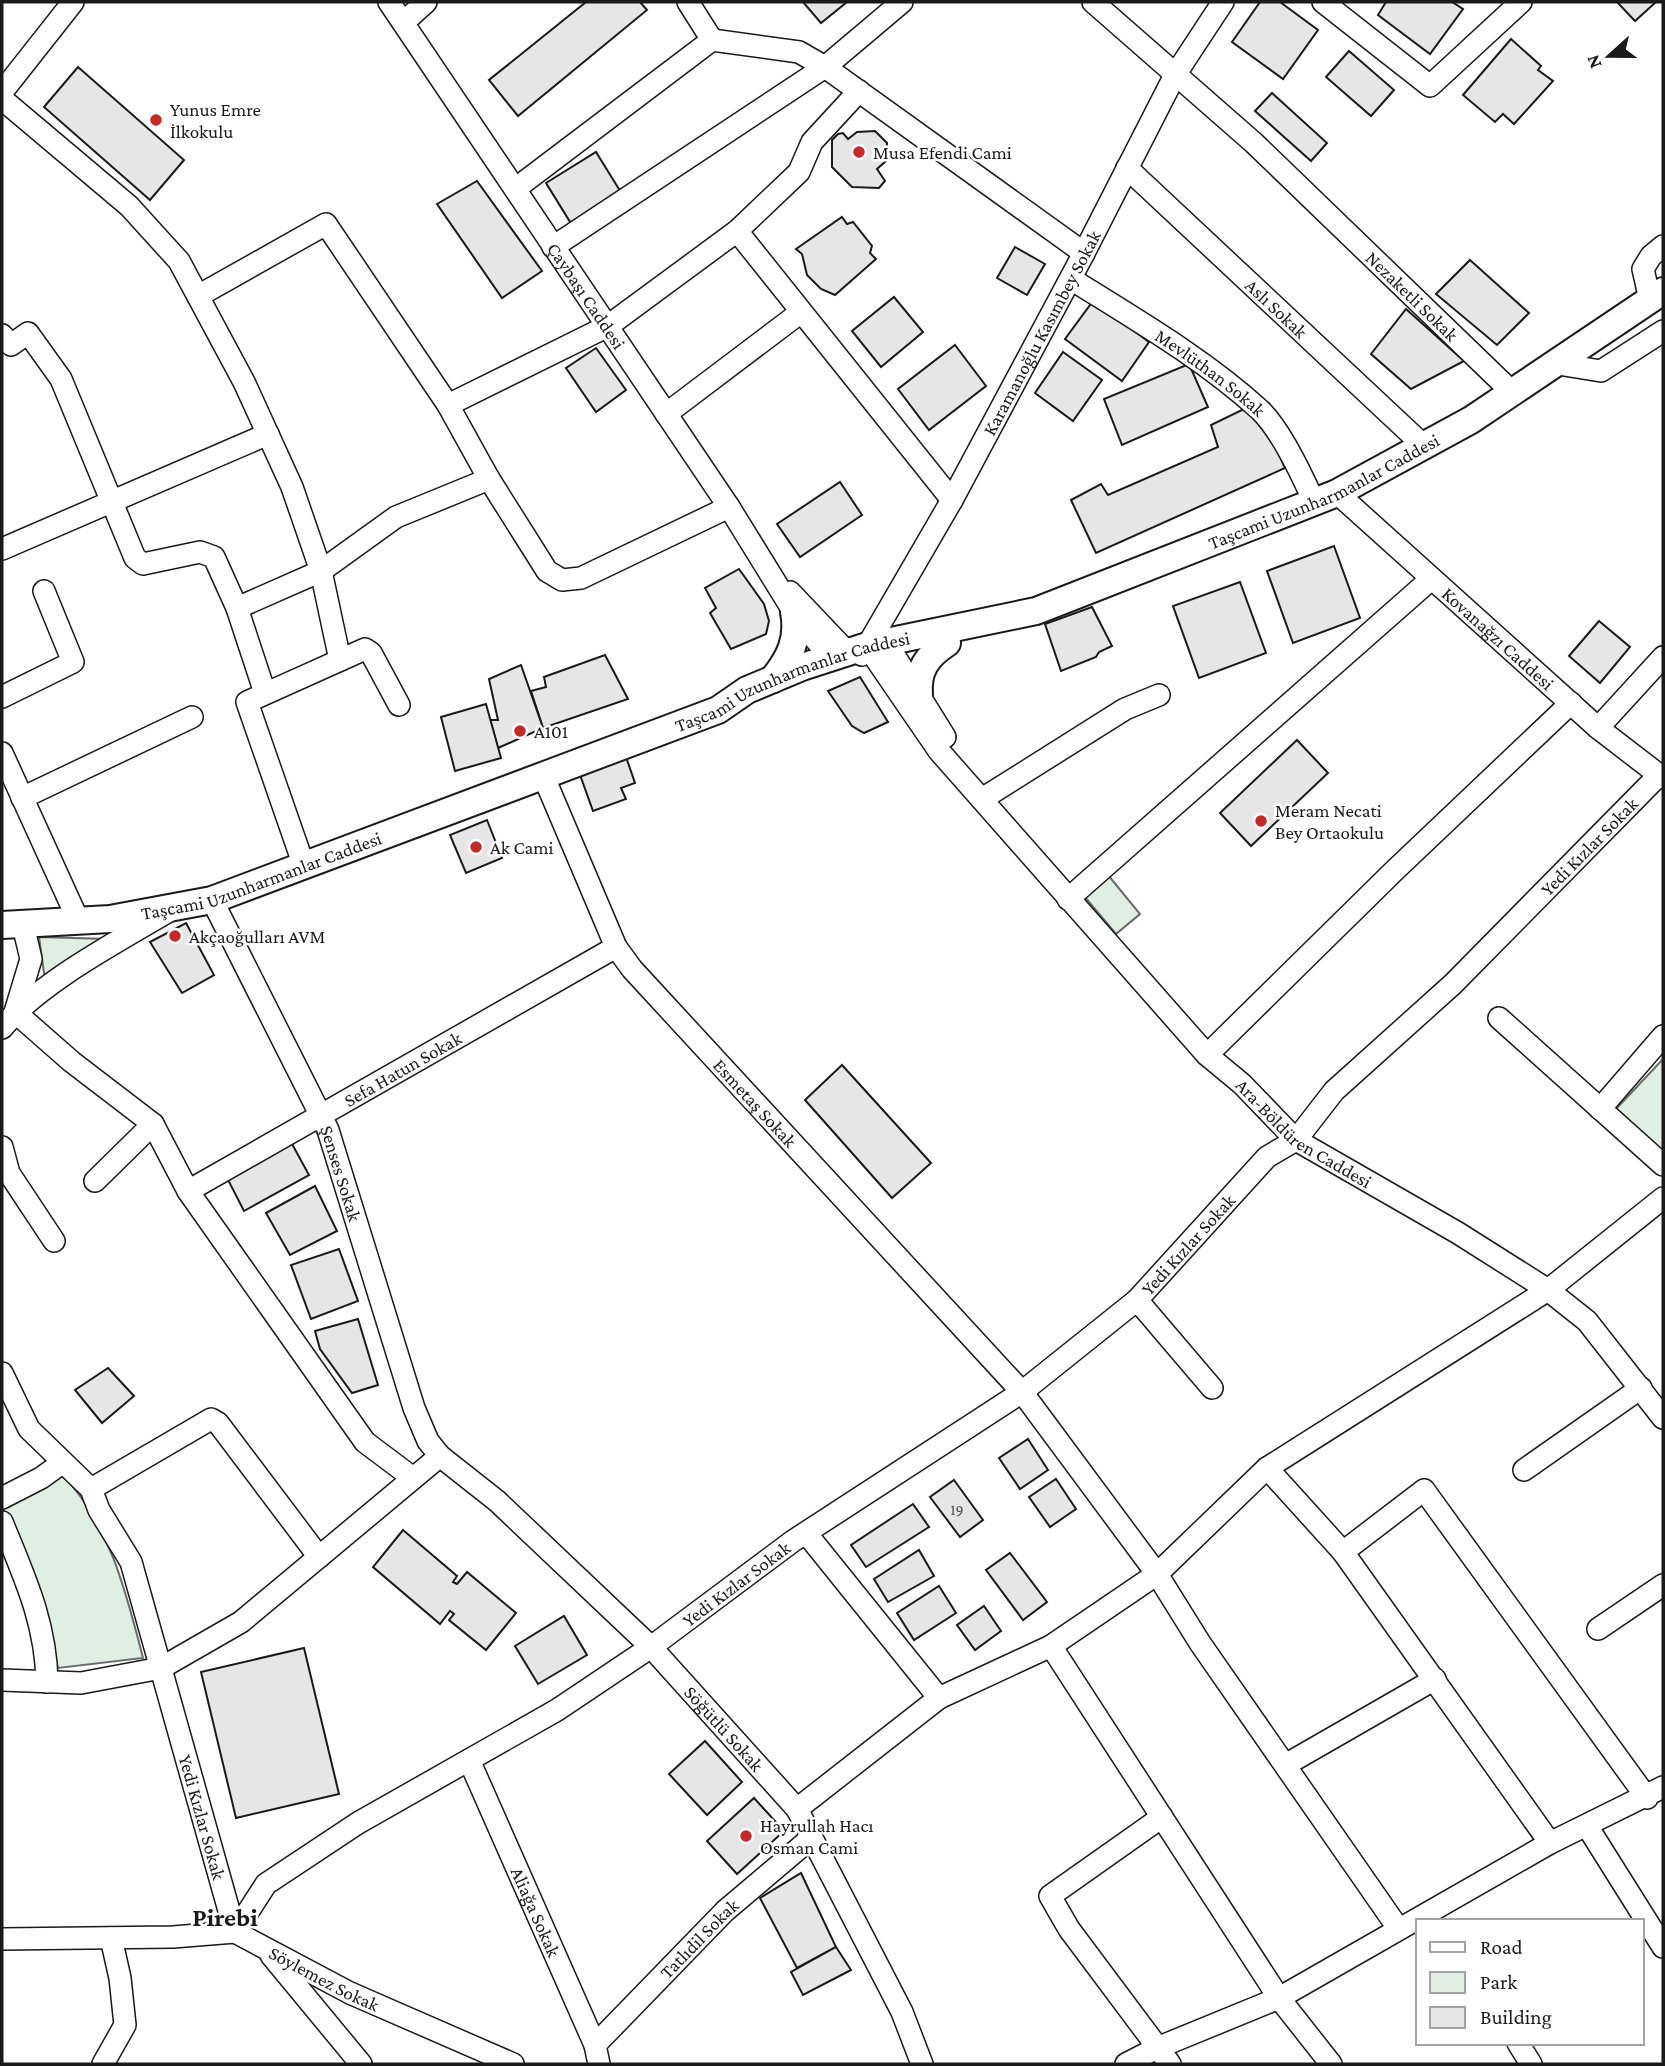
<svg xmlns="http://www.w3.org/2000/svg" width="1665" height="2066" font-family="'Crimson Pro',serif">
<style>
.green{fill:#e0efe3;stroke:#6a6a6a;stroke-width:2}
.building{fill:#e6e6e6;stroke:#1a1a1a;stroke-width:2}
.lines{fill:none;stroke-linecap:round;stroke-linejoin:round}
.minor-casing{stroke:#1a1a1a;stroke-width:24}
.major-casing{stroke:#1a1a1a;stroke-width:30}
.minor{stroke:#fff;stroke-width:21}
.major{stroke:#fff;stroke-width:26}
.poi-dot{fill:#c62828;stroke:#fff;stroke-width:2.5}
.labels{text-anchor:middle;stroke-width:5;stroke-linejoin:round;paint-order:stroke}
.number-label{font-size:16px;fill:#4d4d4d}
.poi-label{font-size:19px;fill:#1a1a1a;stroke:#fff;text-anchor:start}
.street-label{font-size:19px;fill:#1a1a1a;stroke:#fff}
.district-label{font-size:26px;font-weight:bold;fill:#1a1a1a;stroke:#fff}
</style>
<rect width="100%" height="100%" fill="#fff"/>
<!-- green -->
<g class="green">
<path d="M1108,875l32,39 -24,20 -32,-38z"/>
<path d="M39,937l69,2 -63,41z"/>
<path d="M1663,1059v100l-48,-49z"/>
<path d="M62,1474c48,51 64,118 81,184l-85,10 -30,-106 -26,-55z"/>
</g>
<!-- building -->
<g class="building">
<path d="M586,2h54l7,8 -129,106 -29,-36z"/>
<path d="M803,2h44l-26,21z"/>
<path d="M1260,2h20l38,28 -35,49 -51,-37z"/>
<path d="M1386,2h66l11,7 -33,45 -52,-39z"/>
<path d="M1617,2h39l-21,19z"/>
<path d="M1511,39l30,27 -3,4 15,11 -39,43 -11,-10 -8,8 -32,-27z"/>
<path d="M1349,51l45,39 -23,26 -45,-39z"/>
<path d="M78,67l106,93 -34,40 -106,-93z"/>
<path d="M1272,93l55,50 -16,18 -56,-50z"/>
<path d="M875,131l12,12 -1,18 -9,8 8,12 -6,7 -27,-1 -20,-20v-27l6,-6 5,-1 5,6 9,-7z"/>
<path d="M596,152l26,42 -50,31 -26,-42z"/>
<path d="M477,181l65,90 -40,27 -65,-94z"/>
<path d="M842,217l5,7 6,-2 19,24 -2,7 6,6 -41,36 -14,-6 -14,-14 -5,-21 -6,-5z"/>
<path d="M1015,247l30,17 -18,31 -30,-17z"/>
<path d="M1470,260l59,53 -32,32 -61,-51z"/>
<path d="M894,297l29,35 -42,35 -29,-36z"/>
<path d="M1093,301l56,41 -27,39 -57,-42z"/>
<path d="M1406,309l58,52 -53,28 -40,-35z"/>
<path d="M955,345l31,41 -57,44 -31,-41z"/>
<path d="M596,348l30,42 -30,22 -30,-44z"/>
<path d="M1063,352l39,28 -29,41 -38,-28z"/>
<path d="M1189,364l19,43 -86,38 -18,-46z"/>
<path d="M1248,407l22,27 15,34 -189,85 -25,-53 30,-16 7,11 110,-48 -7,-22z"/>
<path d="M840,482l22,33 -62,42 -23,-33z"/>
<path d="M1334,546l26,72 -67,25 -26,-72z"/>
<path d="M739,569l25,35 5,17 -3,13 -35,15 -21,-36 6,-5 -11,-20z"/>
<path d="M1240,582l26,71 -67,25 -26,-72z"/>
<path d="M1092,607l20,39 -13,6 -3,5 -35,14 -16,-47z"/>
<path d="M1599,621l31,26 -30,36 -31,-27z"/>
<path d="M605,655l23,44 -85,29 -12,-37 15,-4 -2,-10z"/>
<path d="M521,665l22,63 -45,20 -8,-28h8l-9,-41z"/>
<path d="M860,677l28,45 -24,11 -12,-7 -24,-35z"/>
<path d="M486,704l15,54 -46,13 -14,-54z"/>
<path d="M1297,740l31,33 -77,73 -31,-33z"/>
<path d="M625,754l10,29 -14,5 5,11 -33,12 -14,-39z"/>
<path d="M487,820l15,38 -36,15 -16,-38z"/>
<path d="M186,923l28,52 -32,18 -32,-51z"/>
<path d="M842,1065l89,98 -39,35 -87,-98z"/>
<path d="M291,1142l18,33 -65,36 -17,-33z"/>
<path d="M315,1186l22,45 -47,24 -24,-42z"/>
<path d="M339,1249l19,52 -47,18 -20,-54z"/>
<path d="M358,1319l20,66 -26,8 -32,-44 -5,-18z"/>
<path d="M108,1368l26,28 -32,27 -27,-33z"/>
<path d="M1028,1439l20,31 -28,19 -21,-31z"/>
<path d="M1056,1479l20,30 -26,18 -21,-30z"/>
<path d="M954,1480l29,40 -23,17 -30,-40z"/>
<path d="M913,1504l16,23 -63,40 -15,-22z"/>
<path d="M403,1530l54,46 -4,6 4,2 10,-12 49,41 -30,37 -37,-30 5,-6 -4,-3 -10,13 -67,-57z"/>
<path d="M919,1550l15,26 -46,26 -14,-23z"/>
<path d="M1010,1553l37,49 -24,18 -37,-50z"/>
<path d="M939,1586l17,27 -42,27 -17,-27z"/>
<path d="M984,1606l17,25 -26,19 -18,-25z"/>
<path d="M564,1616l23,39 -49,29 -23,-38z"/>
<path d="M304,1648l35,146 -103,24 -35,-146z"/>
<path d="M705,1741l37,41 -35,33 -38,-41z"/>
<path d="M754,1798l30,33 -47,43 -30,-33z"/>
<path d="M801,1873l35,74 -39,21 -37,-70z"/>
<path d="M836,1947l15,23 -48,25 -12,-23z"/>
</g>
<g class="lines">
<defs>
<g id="minor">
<path id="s1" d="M389,2l340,505 71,115 31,35"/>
<path d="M688,2l24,38"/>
<path id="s2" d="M1093,2l161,141 260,251"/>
<path d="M1323,2l107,84 91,-84"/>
<path d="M404,22l22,-20"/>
<path d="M2,92l71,-90"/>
<path d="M2,99l127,107 50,55 65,121 48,105 29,84 19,89"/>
<path id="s3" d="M1127,168l298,279"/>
<path d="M515,189l197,-149 87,12 26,15 259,186"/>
<path d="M737,231l215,269"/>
<path d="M553,247l272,-180 77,-65"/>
<path id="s4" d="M1071,279c64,40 133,80 189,131 21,20 42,65 54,92"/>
<path d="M198,296l128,-72 122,181 41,74 58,92 15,9 19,-2 148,-71"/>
<path d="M1650,300l-7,-31 8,-13 12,-10"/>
<path d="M2,335l9,10 17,-12 33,46 74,179 8,6 57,-12 14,5 23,51"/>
<path d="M1558,364l43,7 62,-40"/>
<path d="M448,405l160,-79 129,-95 62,-59 13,-30 47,-51"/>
<path d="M666,414l135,-102"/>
<path id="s5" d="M1337,493l261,235 65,50"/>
<path d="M2,549l266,-115"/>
<path d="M790,592l57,60"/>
<path d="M886,642l59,95"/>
<path id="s6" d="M867,646l72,105 268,304 35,29 54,56 162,93 90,57 39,31 76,97"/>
<path id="s7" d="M862,655l90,-155 132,-247 91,-178 48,-73"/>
<path d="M265,693l-28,-85 84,-37 75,-54 93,-38"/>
<path d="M2,697l71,-35 -29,-71"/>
<path d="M1598,728l65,-71"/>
<path d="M2,753l77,169"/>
<path id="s8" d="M543,775l73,172 16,22 390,423 135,182 43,69 198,285"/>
<path d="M22,798l170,-81"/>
<path d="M982,799l143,-90 34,-14"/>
<path d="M304,866l-57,-164 118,-53 6,4 28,52"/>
<path d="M1068,899l362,-319"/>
<path id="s9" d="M212,900l116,230 86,278 14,33 12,15 57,45 154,146 146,162 105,203 20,52"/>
<path d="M23,925l8,34 -16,53 57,50 81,62 35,67 177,251 48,36"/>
<path d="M1499,1018l164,147"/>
<path d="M2,1028c38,-46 115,-86 167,-117"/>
<path d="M1207,1055l187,-184 177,-168"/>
<path d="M1600,1109l63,-73"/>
<path d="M2,1147l7,26 45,68"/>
<path d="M95,1181l58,-57"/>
<path id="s10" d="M188,1191l428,-244"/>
<path d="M1137,1300l75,88"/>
<path id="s11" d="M2,1373l27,56 62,60 8,21 32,52 104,370 31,-48 92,-61 199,-113 94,-63 142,-106 229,-149 115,-92 130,-143 29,-17 38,-49 119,-107 206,-209"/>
<path d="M1267,1468l76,84 207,291"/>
<path d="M1524,1470l117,-82"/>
<path d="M91,1489l120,-70 7,4 101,134"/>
<path d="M2,1498l39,-20 21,-15"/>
<path d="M2,1522c22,54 44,100 45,160"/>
<path d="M806,1533l133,165"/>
<path d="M1343,1552l81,-62 223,308"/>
<path d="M1598,1629l65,-44"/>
<path d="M1051,1646l228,352 52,66"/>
<path d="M2,1680l79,3 80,-15 80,-46 199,-166"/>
<path id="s12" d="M469,1760l126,285 4,19"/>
<path d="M1287,1764l148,-85"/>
<path d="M797,1809l142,-111 112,-52 106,-72 110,-106 281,-178 115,-92"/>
<path d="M1162,1817l-112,79 19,33 101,135"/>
<path d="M1587,1826l76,121"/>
<path id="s13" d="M2,1939l171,-2 62,-5 115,61 163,71"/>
<path d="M271,1955l90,109"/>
<path d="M1518,2043l13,21"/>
<path id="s14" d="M595,2045l130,-134 85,-72"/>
<path d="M103,2064l22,-39 -5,-47 -9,-40"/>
<path d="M1126,2064l31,-16 122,-50 271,-155 113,-56"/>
</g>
<g id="major">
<path d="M773,679c17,-21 26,-40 21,-67"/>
<path d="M919,695c-2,-25 8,-39 28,-52"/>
<path id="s15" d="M2,925l108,-6 102,-19 506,-190 29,-20 55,-23 65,-21 169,-35 301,-118 134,-73 192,-129"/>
</g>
</defs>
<!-- minor casing -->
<use href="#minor" class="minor-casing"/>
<!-- major casing -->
<use href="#major" class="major-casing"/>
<!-- minor -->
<use href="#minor" class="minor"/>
<!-- major -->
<use href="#major" class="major"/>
</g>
<!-- markers -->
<g class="poi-dot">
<circle cx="156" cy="120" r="7"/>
<circle cx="859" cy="152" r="7"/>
<circle cx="520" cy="731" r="7"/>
<circle cx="1261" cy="821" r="7"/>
<circle cx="476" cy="847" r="7"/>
<circle cx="175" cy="936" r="7"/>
<circle cx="746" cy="1836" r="7"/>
</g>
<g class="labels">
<!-- number labels -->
<g class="number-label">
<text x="957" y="1515">19</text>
</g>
<!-- poi labels -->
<g class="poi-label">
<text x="170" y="116">Yunus Emre<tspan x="170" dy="22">İlkokulu</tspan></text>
<text x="873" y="159">Musa Efendi Cami</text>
<text x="534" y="738">A101</text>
<text x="1275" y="817">Meram Necati<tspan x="1275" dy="22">Bey Ortaokulu</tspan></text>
<text x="490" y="854">Ak Cami</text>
<text x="189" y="943">Akçaoğulları AVM</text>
<text x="760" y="1832">Hayrullah Hacı<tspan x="760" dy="22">Osman Cami</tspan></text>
</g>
<!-- street labels -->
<g class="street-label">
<text dy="7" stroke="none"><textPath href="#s1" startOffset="354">Çaybaşı Caddesi</textPath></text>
<text dy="7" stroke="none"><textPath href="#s2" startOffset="434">Nezaketli Sokak</textPath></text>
<text dy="7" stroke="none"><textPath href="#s3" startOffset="205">Aslı Sokak</textPath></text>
<text dy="7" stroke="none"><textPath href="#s7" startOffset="369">Karamanoğlu Kasımbey Sokak</textPath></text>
<text dy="7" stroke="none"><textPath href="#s4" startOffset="168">Mevlüthan Sokak</textPath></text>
<text dy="7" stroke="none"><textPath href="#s15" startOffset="1400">Taşcami Uzunharmanlar Caddesi</textPath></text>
<text dy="7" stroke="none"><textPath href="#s5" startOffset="217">Kovanağzı Caddesi</textPath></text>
<text dy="7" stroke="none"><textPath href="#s15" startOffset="833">Taşcami Uzunharmanlar Caddesi</textPath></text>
<text dy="7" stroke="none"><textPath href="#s11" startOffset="2366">Yedi Kızlar Sokak</textPath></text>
<text dy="7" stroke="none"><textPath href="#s15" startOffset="266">Taşcami Uzunharmanlar Caddesi</textPath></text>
<text dy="7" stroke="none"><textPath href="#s10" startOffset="247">Sefa Hatun Sokak</textPath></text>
<text dy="7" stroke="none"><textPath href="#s8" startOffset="396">Esmetaş Sokak</textPath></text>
<text dy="7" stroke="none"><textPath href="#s6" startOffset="658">Ara-Böldüren Caddesi</textPath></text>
<text dy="7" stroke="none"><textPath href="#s9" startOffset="303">Şenses Sokak</textPath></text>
<text dy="7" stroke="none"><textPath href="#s11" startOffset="1799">Yedi Kızlar Sokak</textPath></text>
<text dy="7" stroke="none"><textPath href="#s11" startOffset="1232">Yedi Kızlar Sokak</textPath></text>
<text dy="7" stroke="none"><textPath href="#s9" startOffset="998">Söğütlü Sokak</textPath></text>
<text dy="7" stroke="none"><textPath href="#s11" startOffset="497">Yedi Kızlar Sokak</textPath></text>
<text dy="7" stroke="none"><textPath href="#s12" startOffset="166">Aliağa Sokak</textPath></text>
<text dy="7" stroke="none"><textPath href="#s14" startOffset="149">Tatlıdil Sokak</textPath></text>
<text dy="7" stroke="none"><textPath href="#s13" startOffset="334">Söylemez Sokak</textPath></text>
</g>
<!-- district labels -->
<g class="district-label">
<text x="225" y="1926">Pirebi</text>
</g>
</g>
<!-- border -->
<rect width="1665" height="2066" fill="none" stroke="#1a1a1a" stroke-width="7"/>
<!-- legend -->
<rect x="1416" y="1919" width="228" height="126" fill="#ffffff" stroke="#a3a3a3" stroke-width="2"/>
<rect x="1430" y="1942" width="35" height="10" fill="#ffffff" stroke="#a3a3a3" stroke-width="2"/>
<text x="1480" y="1954" font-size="21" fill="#1a1a1a">Road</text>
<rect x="1430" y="1972" width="35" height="21" fill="#e0efe3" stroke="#a3a3a3" stroke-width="2"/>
<text x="1480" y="1989" font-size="21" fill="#1a1a1a">Park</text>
<rect x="1430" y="2007" width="35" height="21" fill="#e6e6e6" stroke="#a3a3a3" stroke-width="2"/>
<text x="1480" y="2024" font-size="21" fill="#1a1a1a">Building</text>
<!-- north arrow -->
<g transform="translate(1609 56) rotate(249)" stroke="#ffffff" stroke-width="5" paint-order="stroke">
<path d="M0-5L12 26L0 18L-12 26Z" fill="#1a1a1a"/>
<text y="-10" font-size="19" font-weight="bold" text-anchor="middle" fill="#1a1a1a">N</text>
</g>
</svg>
